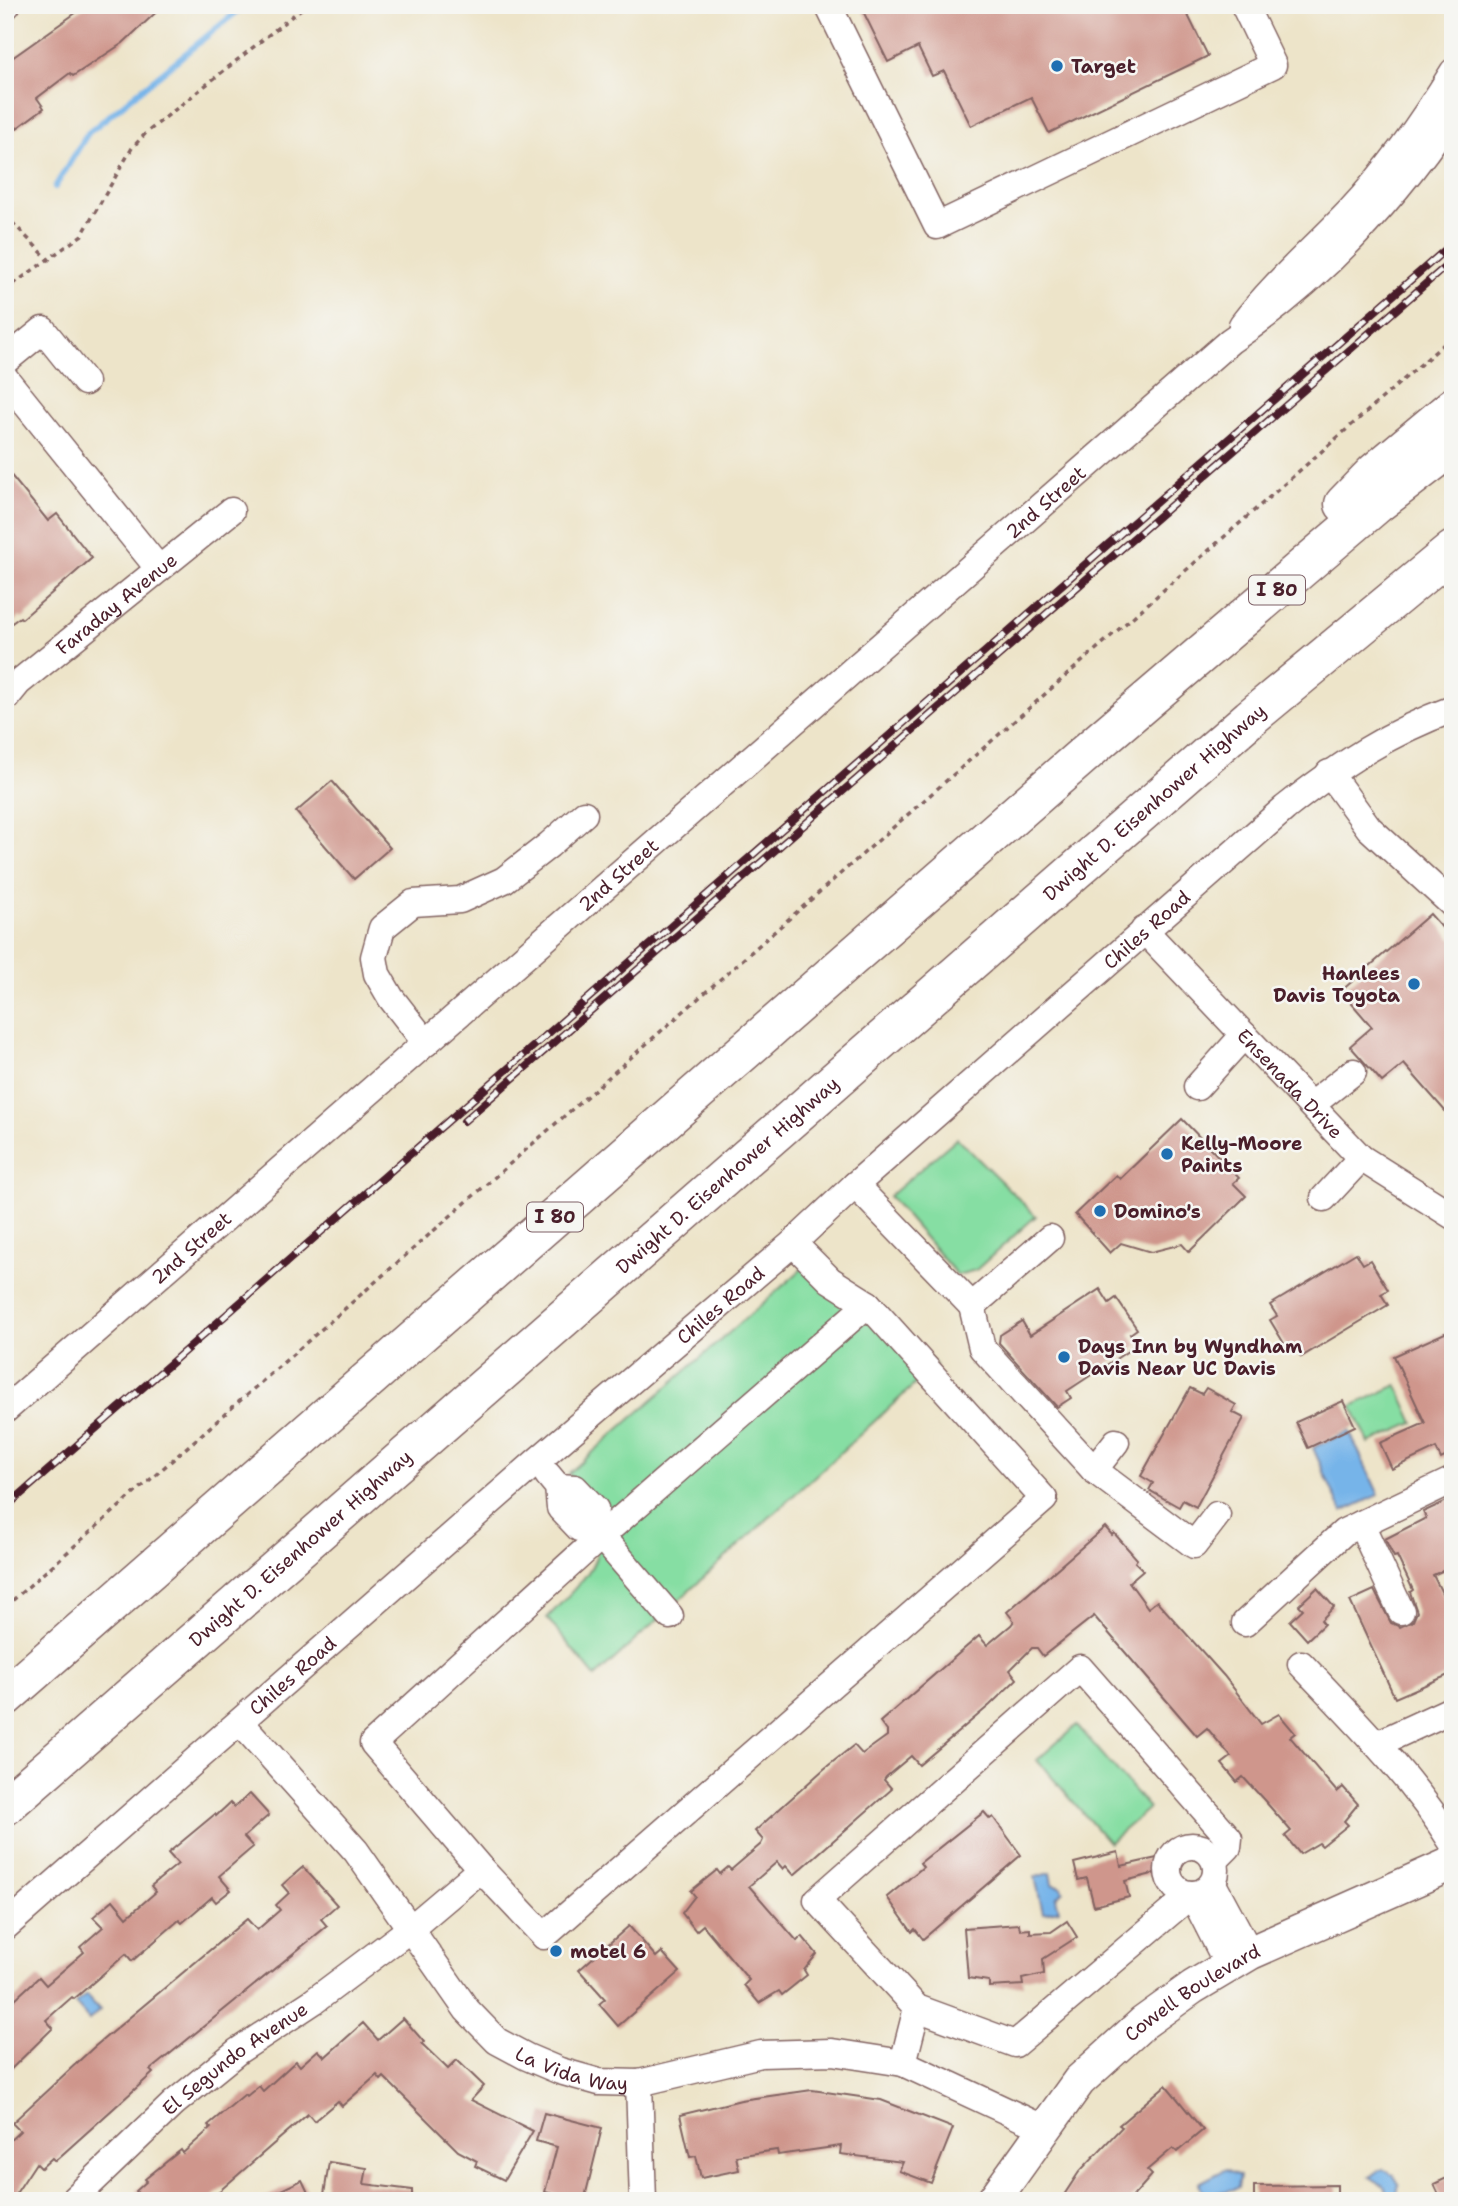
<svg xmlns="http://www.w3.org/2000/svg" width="1458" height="2206" font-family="'Shantell Sans',sans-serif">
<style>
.green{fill:#86dea3;stroke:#687e67;stroke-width:2}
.water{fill:#76b4e9;stroke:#606a8a;stroke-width:2}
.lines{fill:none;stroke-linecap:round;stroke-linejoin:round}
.stream{stroke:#76b4e9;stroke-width:6}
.building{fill:#cf968c}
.minor-casing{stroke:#836462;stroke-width:29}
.major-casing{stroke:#836462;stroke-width:36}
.highway-casing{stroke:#836462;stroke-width:41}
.path{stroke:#836462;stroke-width:3.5;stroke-dasharray:5 5;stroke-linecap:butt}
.minor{stroke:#fff;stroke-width:26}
.major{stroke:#fff;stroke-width:33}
.highway{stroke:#fff;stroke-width:38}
.rail-casing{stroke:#4a1f2b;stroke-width:8}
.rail{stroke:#f6f6f2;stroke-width:5;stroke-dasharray:16;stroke-linecap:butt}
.poi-dot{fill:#1f6fb2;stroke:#f6f6f2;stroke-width:2.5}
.labels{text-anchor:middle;stroke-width:5;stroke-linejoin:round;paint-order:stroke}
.shield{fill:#f6f6f2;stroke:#7e6067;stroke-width:2}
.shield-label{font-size:18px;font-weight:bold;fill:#4a1f2b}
.poi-label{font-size:19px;font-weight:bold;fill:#4a1f2b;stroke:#f6f6f2;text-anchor:start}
.street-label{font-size:19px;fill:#4a1f2b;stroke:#f6f6f2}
</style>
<rect width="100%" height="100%" fill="#f6f6f2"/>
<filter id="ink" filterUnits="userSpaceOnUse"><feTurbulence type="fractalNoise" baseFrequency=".0143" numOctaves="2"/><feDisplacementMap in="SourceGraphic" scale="14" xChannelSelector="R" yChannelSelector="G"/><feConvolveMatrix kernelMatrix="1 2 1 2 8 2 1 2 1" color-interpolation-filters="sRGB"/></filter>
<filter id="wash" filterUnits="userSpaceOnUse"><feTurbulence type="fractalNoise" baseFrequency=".00686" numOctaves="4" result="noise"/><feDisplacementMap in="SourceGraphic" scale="28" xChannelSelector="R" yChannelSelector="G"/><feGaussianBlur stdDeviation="1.57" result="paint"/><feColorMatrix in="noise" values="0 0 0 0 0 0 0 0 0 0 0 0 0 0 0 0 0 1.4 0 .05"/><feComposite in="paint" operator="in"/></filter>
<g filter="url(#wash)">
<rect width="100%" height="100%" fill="#ede4c9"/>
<!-- green -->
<g class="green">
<path d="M957,1138l79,78 -60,54 -19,5 -68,-79z"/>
<path d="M819,1254l117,111 -341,312 -48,-59c66,-69 60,-59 22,-145z"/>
<path d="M1397,1385l17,38 -45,20 -17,-37z"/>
<path d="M1077,1725l72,83 -40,35 -72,-83z"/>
</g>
<!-- water -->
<g class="water">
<path d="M1349,1431l30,64 -37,17 -29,-64z"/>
<path d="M1050,1873l2,11 8,2 3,5 -7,7 3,12 -16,3 -8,-36z"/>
<path d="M86,1995l14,15 -11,10 -14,-16z"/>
<path d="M1226,2169l14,7 -2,12 -34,8 -5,-13z"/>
<path d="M1383,2169l11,7 5,8 -2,10 -9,1 -4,-9 -14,-9z"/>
</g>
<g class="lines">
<!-- stream -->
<path class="stream" d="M55,187l33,-54 157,-128"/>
</g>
<g id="blocks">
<!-- building -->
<g class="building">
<path d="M87,5h77l-41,38 -50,33 -3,-3 -33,25 7,10 -39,29v-74z"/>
<path d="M860,5h323l25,51 -159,77 -18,-36 -60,29 -27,-55 -12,5 -14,-29 -30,15z"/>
<path d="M5,468l43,53 9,-7 35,44 -70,61 -2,-2 -15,11z"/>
<path d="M332,781l58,67 -36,31 -58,-67z"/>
<path d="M1430,914l23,26v180l-49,-56 -22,18 -32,-36 22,-19 -31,-36z"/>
<path d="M1182,1119l57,59 -6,5 13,13 -57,56 -7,-8 -31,8 -30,-9 -11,10 -35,-39 41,-39 4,4z"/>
<path d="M1356,1253l7,11 7,-4 18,30 -7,4 7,11 -87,52 -6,-11 -7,4 -18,-30 7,-4 -7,-11z"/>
<path d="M1100,1289l9,14 7,-5 21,31 -7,5 7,11 -70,46 4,7 -14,9 -58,-64 1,-8 22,-14 8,14z"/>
<path d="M1447,1332l6,12v109l-12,6 -5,-11 -44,21 -12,-26 45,-20 -31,-67z"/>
<path d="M1190,1388l12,6 4,-6 30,17 -4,7 12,6 -48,89 -13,-7 -4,7 -30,-17 4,-7 -12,-7z"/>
<path d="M1343,1401l12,25 -47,22 -12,-26z"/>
<path d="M1453,1498v68l-20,9 20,40v58l-58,25 -45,-97 24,-11 17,33 9,4 13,-6 4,-9 -7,-20 3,-2 -16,-34 -3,1 -9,-18 41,-21 -3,-6z"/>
<path d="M1105,1527l7,8 2,-2 23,26 -2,3 8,8 -14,12 19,26 9,-7 67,75 37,48 18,-10 16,19 -5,4 47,55 6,-5 15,17 -14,17 4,4 -26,21 -3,-3 -19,11 -15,-18 6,-5 -27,-31 -21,-23 -6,5 -15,-18 9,-7 -3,-4 -21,-25 -10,8 -103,-120 -51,40 -6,-8h-5l-22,22 7,9 -27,26 -71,60 -8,-9 -25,21 -2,3 8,9 -98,86 -8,-9 -3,3 -6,-7 -28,24 48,55 5,-5 15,18 -13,16 3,5 -25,20 -3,-4 -20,12 -15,-18 5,-5 -46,-55 -7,6 -14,-18 13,-17 -4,-5 26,-21 3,4 8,-7 3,3 30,-26 2,-4 -8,-9 69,-62 30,-24 8,9 25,-18v-5l-7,-9 99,-86 8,9 24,-20 3,-4 -7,-9z"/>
<path d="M1317,1588l17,19 -13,13 3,4 -17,16 -17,-19 13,-12 -4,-4z"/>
<path d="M250,1794l19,21 -25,22 9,10 -34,29 12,14 -15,12 -4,-5 -30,26 -3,-3 -47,41 -6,-7 -52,45 -2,-2 -26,23 7,8 -48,47v-87l10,11 24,-22 7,8 38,-33 -4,-5 23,-20 -10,-10 20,-17 14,17 29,-25 -5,-6 27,-22 -10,-11 47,-39 1,2 14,-13 4,4z"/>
<path d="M984,1812l6,7 3,-2 28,38 -98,84 -8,-10 -3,3 -25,-35 36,-30 -3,-4z"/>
<path d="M1118,1852l3,14 36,-8 3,14 -35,9 4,16 -35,9 -7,-28 -9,2 -4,-17z"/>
<path d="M303,1867l34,38 -16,14 6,7 -177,144 3,3 -98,88 -3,-3 -11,10 -5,-5 -25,38h-6v-56l15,-14 -8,-8 81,-75 154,-129 10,11 23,-20 -4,-5 13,-12 -7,-8z"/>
<path d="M1067,1921l10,16 -34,22 1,15 -22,5 1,6 -34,2v-6l-21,-3 -4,-50 55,-4 1,6 10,-1v4l21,-1z"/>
<path d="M629,1926l27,31 6,-5 18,20 -62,54 -19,-22 6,-5 -26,-29z"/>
<path d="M403,2018l21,24 -2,2 26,25 9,-9 27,26 -13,14 62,31 -29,49 -29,-14 2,-5 -19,-10 -74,-74 -3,3 -4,-5 -35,31 -4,-5 -24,20 -6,-7 -100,87h-64l-8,-10 11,-10 -2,-2 36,-29 2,3 28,-25 -3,-3 37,-31 2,2 12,-10 4,5 33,-30 4,5 18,-16 7,7 38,-34 15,17z"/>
<path d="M1166,2085l37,45 -26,22 -4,-4 -26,22 5,5 -23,26h-69l19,-29 43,-45 -3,-2z"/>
<path d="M812,2090l69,10 72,28 -22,55 -32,-12 4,-9 -63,-8 1,-8 -63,9 -1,-5 -41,6 3,14 -38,8 -5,-22 -6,1 -10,-42 61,-15z"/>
<path d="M544,2113l58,15 -18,73 -39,-9 12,-45 -21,-6z"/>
<path d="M329,2162l38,6 -3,16 48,6v11h-89z"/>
<path d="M1453,2175v26h-11l-8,-17z"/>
<path d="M302,2180l10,21h-54z"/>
<path d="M1337,2185v16h-83v-15z"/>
</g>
</g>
</g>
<g filter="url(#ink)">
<use href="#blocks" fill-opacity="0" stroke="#836462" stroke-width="2"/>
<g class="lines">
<defs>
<g id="minor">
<path d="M828,5l109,221 336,-161 -29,-60"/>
<path d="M5,7l2,-2"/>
<path d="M1242,325c32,-42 72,-76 108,-114 39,-42 73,-90 103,-139"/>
<path d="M5,361l38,-31 42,52"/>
<path d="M5,378l154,191"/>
<path id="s1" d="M5,699l13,-16 213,-172"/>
<path d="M1329,773l40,55 84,77"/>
<path id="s2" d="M1144,930l217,228 92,58"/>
<path d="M426,1043l-35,-45 -14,-24 -3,-17 8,-29 31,-25 47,-3 44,-20 45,-35 35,-31"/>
<path d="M1197,1087l47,-52"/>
<path d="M1311,1105l42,-33"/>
<path d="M855,1185l117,121 78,-68"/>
<path d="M1324,1198l37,-40"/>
<path d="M972,1306l10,42 112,122 22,-28"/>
<path id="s3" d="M5,1410l1225,-1069c91,-61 162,-138 223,-228"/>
<path d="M1094,1470l100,75 23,-30"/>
<path d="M548,1475l10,12 2,21 19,20 14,-3"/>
<path d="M1361,1524l40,87"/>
<path d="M670,1616l-69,-80 267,-232"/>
<path d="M1245,1623l99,-91 109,-52"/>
<path d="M1301,1664c54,57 111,113 152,180"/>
<path id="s4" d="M241,1723l115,128 111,159 30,31 30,16 33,14 39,11 40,1 122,-29 71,-2 71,11 140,65"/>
<path d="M1377,1744l76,-35"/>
<circle cx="1192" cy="1870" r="24"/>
<path d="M1215,1860l13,-13 1,-9 -149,-170 -263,232 100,108 98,36 177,-150 36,71"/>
<path d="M481,1869l-108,-126 228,-207 -8,-11 2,-16 -20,-21 -17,-1"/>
<path d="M1213,1884l37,69"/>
<path id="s5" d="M5,1927l531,-465 257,-219 62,-58 430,-377c53,-42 104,-76 168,-99"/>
<path d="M903,2063l14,-55"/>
<path d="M639,2083l4,118"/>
<path id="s6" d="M72,2201l102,-98 64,-52 76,-50 96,-72 71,-60 63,67 500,-437 -176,-195 -38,-24 -37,-37"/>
</g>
<g id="major">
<path id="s7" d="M993,2201l86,-120 64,-58 50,-36 57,-34 203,-90"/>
</g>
<g id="highway">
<path d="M1344,504l31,-32 78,-65"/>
<path d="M5,1697l1099,-960 273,-233 76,-58"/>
<path id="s8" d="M5,1806l1245,-1088 203,-168"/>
</g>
</defs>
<!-- minor casing -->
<use href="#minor" class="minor-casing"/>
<!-- major casing -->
<use href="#major" class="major-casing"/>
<!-- highway casing -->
<use href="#highway" class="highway-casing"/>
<!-- path -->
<g class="path">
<path d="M5,215l45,46"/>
<path d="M5,290l77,-55 50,-87 14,-15 160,-128"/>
<path d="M5,1607l1448,-1271"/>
</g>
<!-- minor -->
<use href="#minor" class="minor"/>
<!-- major -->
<use href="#major" class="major"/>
<!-- highway -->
<use href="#highway" class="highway"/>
<defs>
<g id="rail">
<path d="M464,1121l989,-861"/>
<path d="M5,1508l1448,-1265"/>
</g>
</defs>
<!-- rail casing -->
<use href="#rail" class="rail-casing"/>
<!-- rail -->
<use href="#rail" class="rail"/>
</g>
</g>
<!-- markers -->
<g class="poi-dot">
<circle cx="1057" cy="66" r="7"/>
<circle cx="1414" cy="984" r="7"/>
<circle cx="1167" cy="1154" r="7"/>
<circle cx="1100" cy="1211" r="7"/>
<circle cx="1064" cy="1357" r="7"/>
<circle cx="556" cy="1951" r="7"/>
</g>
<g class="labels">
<!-- shield labels -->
<g class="shield">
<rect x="1249" y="575.5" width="56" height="29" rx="5"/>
<rect x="527" y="1202.5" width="56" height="29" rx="5"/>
</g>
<g class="shield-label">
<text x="1277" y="596">I 80</text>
<text x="555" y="1223">I 80</text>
</g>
<!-- poi labels -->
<g class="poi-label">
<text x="1071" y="73">Target</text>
<text x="1400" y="980" text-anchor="end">Hanlees<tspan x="1400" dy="22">Davis Toyota</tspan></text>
<text x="1181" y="1150">Kelly-Moore<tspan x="1181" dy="22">Paints</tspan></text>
<text x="1114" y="1218">Domino's</text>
<text x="1078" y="1353">Days Inn by Wyndham<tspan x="1078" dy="22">Davis Near UC Davis</tspan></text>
<text x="570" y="1958">motel 6</text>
</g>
<!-- street labels -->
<g class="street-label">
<text dy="7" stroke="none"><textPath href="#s3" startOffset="1381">2nd Street</textPath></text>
<text dy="7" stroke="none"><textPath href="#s1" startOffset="147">Faraday Avenue</textPath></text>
<text dy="7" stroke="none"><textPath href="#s8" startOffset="1526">Dwight D. Eisenhower Highway</textPath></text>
<text dy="7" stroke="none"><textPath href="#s3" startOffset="814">2nd Street</textPath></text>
<text dy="7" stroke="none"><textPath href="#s5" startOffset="1516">Chiles Road</textPath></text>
<text dy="7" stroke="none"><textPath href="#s2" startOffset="212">Ensenada Drive</textPath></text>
<text dy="7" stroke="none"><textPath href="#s8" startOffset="959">Dwight D. Eisenhower Highway</textPath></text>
<text dy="7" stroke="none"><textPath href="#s3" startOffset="247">2nd Street</textPath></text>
<text dy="7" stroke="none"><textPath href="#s5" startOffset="948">Chiles Road</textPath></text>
<text dy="7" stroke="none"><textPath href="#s8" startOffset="392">Dwight D. Eisenhower Highway</textPath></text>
<text dy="7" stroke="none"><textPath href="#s5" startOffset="382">Chiles Road</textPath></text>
<text dy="7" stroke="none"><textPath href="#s7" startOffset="292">Cowell Boulevard</textPath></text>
<text dy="7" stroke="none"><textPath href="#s6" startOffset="217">El Segundo Avenue</textPath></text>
<text dy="7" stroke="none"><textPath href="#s4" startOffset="490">La Vida Way</textPath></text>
</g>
</g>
<!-- margin -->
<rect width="1458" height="2206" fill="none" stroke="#f6f6f2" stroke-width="28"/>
</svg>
